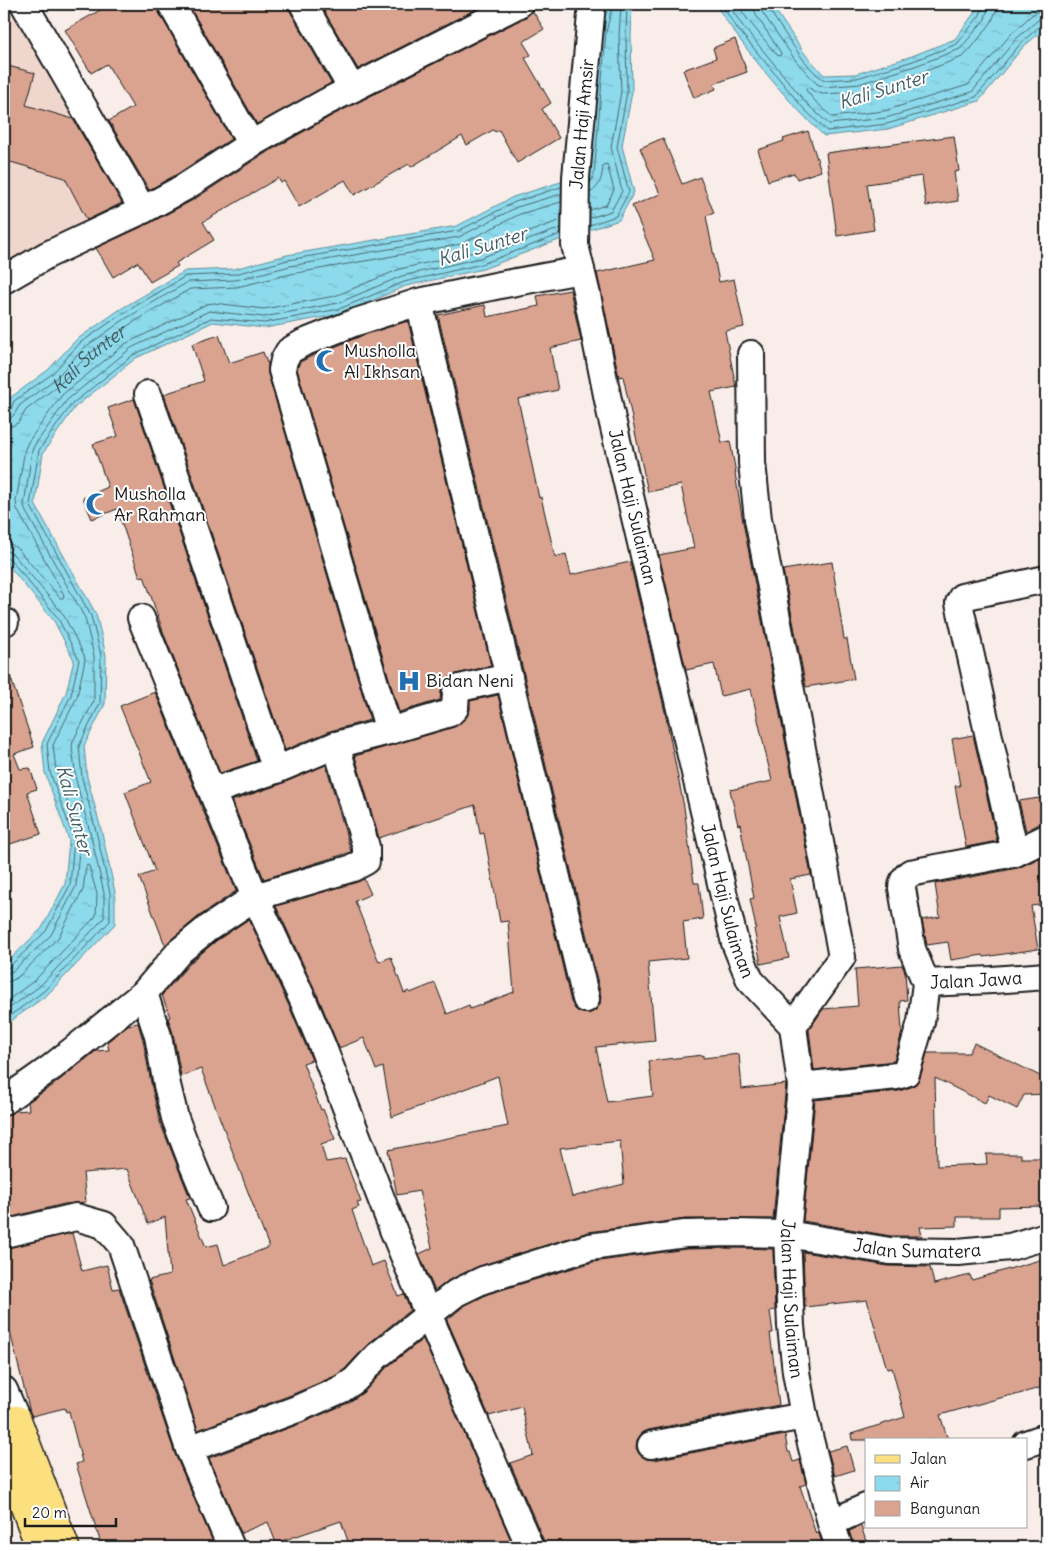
<svg xmlns="http://www.w3.org/2000/svg" width="1050" height="1551" font-family="Delius,sans-serif">
<style>
.built{fill:#efd7ce}
.water{fill:url(#water-ripples);stroke:#608e99}
.lines{fill:none;stroke-linecap:round;stroke-linejoin:round}
.shore{stroke:#49686f;stroke-width:1}
.building{fill:#daa390;stroke:#1c1c1c;fill-rule:evenodd}
.minor-casing{stroke:#1c1c1c;stroke-width:30}
.primary-casing{stroke:#1c1c1c;stroke-width:31}
.motorway-casing{stroke:#1c1c1c;stroke-width:31}
.minor{stroke:#fff;stroke-width:26}
.primary{stroke:#fce080;stroke-width:28}
.motorway{stroke:#fce080;stroke-width:28}
.labels{text-anchor:middle;stroke-width:4;stroke-linejoin:round;paint-order:stroke}
.street-label{font-size:18px;fill:#1c1c1c;stroke:#fff}
.poi-label{font-size:18px;fill:#1c1c1c;stroke:#fff;text-anchor:start}
.water-label{font-size:19px;font-style:italic;fill:#445e65;stroke:#fff}
</style>
<defs>
<pattern id="water-ripples" width="26" height="14" patternUnits="userSpaceOnUse" patternTransform="scale(1.25)"><rect width="26" height="14" fill="#8ddaec"/><path d="M2 4q2-2 4 0t4 0M15 11q2-2 4 0t4 0" fill="none" stroke="#79baca"/></pattern>
</defs>
<rect width="100%" height="100%" fill="#f8ede9"/>
<filter id="ink" filterUnits="userSpaceOnUse"><feTurbulence type="fractalNoise" baseFrequency=".02" numOctaves="2"/><feDisplacementMap in="SourceGraphic" scale="10" xChannelSelector="R" yChannelSelector="G"/><feConvolveMatrix kernelMatrix="1 2 1 2 8 2 1 2 1" color-interpolation-filters="sRGB"/></filter>
<g filter="url(#ink)">
<!-- built -->
<path class="built" d="M4,4h15l122,205 -137,68z"/>
<!-- water -->
<g class="water">
<path d="M602,4h30l-1,32 1,56 -10,54 12,46 -15,28 -66,22 -70,27 -77,17 -65,28 -76,14 -52,-6 -77,36 -61,49 -32,46 -8,51 61,110 10,41 -1,49 -21,42 3,31 15,56 13,59v32l-68,71 -43,31v-61l38,-37 23,-44 4,-44 -24,-67 -3,-30 24,-50 8,-33 -20,-39 -50,-61v-147l6,-15 38,-28 28,-30 43,-30 66,-39 49,-2 53,-14 170,-29 56,-29 70,-22z"/>
<path d="M715,4h56l34,50 19,21 32,-1 56,-18 43,-17 20,-27 4,-8h67v24l-22,18 -45,55 -91,28 -64,7c-41,-39 -78,-85 -109,-132z"/>
</g>
<g class="lines">
<!-- shore -->
<g class="shore">
<path d="M721,4l16,24 67,81 23,22 60,-7 89,-27 45,-54 20,-18 5,-1"/>
<path d="M728,4l14,21 66,80 21,19 57,-6 86,-26 45,-54 21,-18 8,-2"/>
<path d="M737,4l11,16 29,35 3,1 1,-3 -25,-38 -3,-11"/>
<path d="M761,4l1,8 34,49 21,23 8,3 34,-3 56,-18 45,-17 25,-30 4,-15"/>
<path d="M767,4l1,4c10,15 42,67 57,72l32,-2 56,-17 44,-17 23,-29 3,-11"/>
<path d="M997,4l-1,7 -5,12 -22,28 -7,6 -44,17 -59,18 -36,2 -8,-2 -7,-5 -2,1v2l8,10 18,17 52,-6 84,-26 44,-52 22,-20 12,-3"/>
<path d="M590,184l4,-9 12,-143 7,-28"/>
<path d="M590,210l16,-5 8,-15 -7,-26 -4,1c-1,12 -2,21 -13,28"/>
<path d="M590,218l21,-7 11,-20 -11,-44 10,-55 -2,-56 2,-32"/>
<path d="M590,225l26,-9 13,-24 -12,-45 10,-55 -1,-56 1,-32"/>
<path d="M4,413l6,-2 4,-10 38,-27 28,-31 42,-29 64,-38 49,-2 53,-14 170,-29 57,-29 46,-15"/>
<path d="M4,419h5l4,-3 7,-11 35,-26 29,-31 41,-29 63,-37 48,-2 54,-14 169,-29 58,-30 44,-13"/>
<path id="s1" d="M4,427l8,-1 7,-4 7,-12 34,-26 29,-30 40,-29 61,-36 47,-2 54,-13 170,-30 59,-30 41,-12"/>
<path d="M4,544l8,1 6,4 42,49h3l1,-3 -47,-86 -1,-8 9,-52 3,-7 34,-47 63,-51 82,-40 7,-1 50,6 71,-13 65,-27 78,-18 83,-31"/>
<path d="M4,551l5,1 5,3 49,59 21,41 1,5 -8,37 -24,48 3,25 24,67 -4,49 -25,49 -38,36 -9,3"/>
<path d="M4,557l6,2 48,59 21,42 -8,35 -24,49 3,28 24,67 -4,46 -24,46 -37,36 -5,1"/>
<path d="M4,982l7,-1 7,-4 40,-39 25,-48 3,-23 1,-2 2,1 8,28 -1,22 -61,64 -31,23"/>
<path d="M4,1012l36,-26 64,-68v-25l-13,-57 -15,-56 -4,-33 1,-6 21,-40v-45l-9,-38 -60,-108 -1,-5 8,-54 2,-5 33,-46 64,-52 78,-37 55,6 74,-14 64,-27 78,-18 81,-30"/>
<path d="M4,1020l40,-29 66,-70v-28l-13,-58 -15,-57 -3,-32 21,-43 1,-48 -10,-39 -61,-111 9,-55 33,-46 61,-49 78,-37 53,5 75,-14 65,-27 78,-18 79,-30"/>
</g>
</g>
<!-- building -->
<g class="building">
<path d="M111,4h45l2,7 73,128 -54,35 -28,16 -40,-69 24,-14 -26,-43 -16,9 -26,-43z"/>
<path d="M188,4h100l2,7 41,72 -74,41z"/>
<path d="M320,4h166l-128,65z"/>
<path d="M532,10l12,19 -21,13 8,13 -6,3 26,45 -9,6 17,29 -42,25 -18,-33 -4,2 -2,-2 -26,15 -5,-9 -51,31 -2,-3 -55,31 -9,-15 -46,27 -15,-26 -3,2 -3,-5 -75,44 11,18 -38,23 2,3 -28,16 -12,-20 -25,15 -17,-29 54,-25 43,-23 66,-43 74,-42 193,-98z"/>
<path d="M735,39l12,33 -33,12 2,5 -22,9 -11,-28 33,-12 -3,-10z"/>
<path d="M4,65l31,8 -9,32 47,14 49,84 -35,17 -22,-42 -61,-18z"/>
<path d="M808,131l13,40 -24,8 -3,-6 -26,8 -10,-31 26,-9 -1,-2z"/>
<path d="M954,136l5,35 -5,1 4,29 -32,5 -4,-30 -55,8 7,46 -37,6 -11,-83z"/>
<path d="M663,138l19,46 18,-7 14,36 -8,3 13,66 15,-3 10,48 -19,4 11,56 -25,5 11,51 8,-2 6,32h-1l8,49 68,353 -21,4 7,34 -17,4 9,41 -28,6 -7,-35 2,-1 -6,-29 4,-1 -14,-74 -2,1 -8,-35 42,-9 -21,-92 -30,7 -7,-32 -28,6 -27,-115 35,-7 -13,-63 -33,7 -25,-116 -4,1 -22,-104 58,-13 -23,-54 28,-12 -20,-46z"/>
<path d="M570,290l11,51 -31,7 8,42 -40,9 21,99 2,-1 14,60 11,-3 5,21 59,-13 35,150 19,95 10,76h5l4,36 -20,3 4,36 -39,4 7,79 -59,6 11,55 46,-6 -4,-35 54,-6v3l36,-4 3,35 44,-5 -13,135h-88l-97,13 -109,34 -30,14 -14,11 -16,-37 13,-6 -13,-57 -22,4 -9,-45 120,-24 -10,-50 -106,41 -9,-50 -7,3 -12,-32 -25,10 -22,-54 -41,-88 81,-24 7,-3 7,15 -16,7 24,61 12,-5 13,36 5,-2 1,2 25,-10 12,31 22,-9 1,4 44,-17 -6,-71 -8,1 -16,-89 -4,1 -5,-29 -96,33 -24,-82 99,-29 12,-9 4,-8v-9l28,-6 73,307 5,8 6,3 7,1 7,-4 4,-6 1,-8 -163,-681 47,-10 2,12 52,-11 -2,-10zM620,1141l4,43 -52,13 -12,-49z"/>
<path d="M408,321l83,345 -35,8 -11,8 -4,9 -1,9 -41,12 -102,-343 3,-7 10,-5 51,-21z"/>
<path d="M219,335l10,28 34,-11 4,11 1,-1v12l102,346 -40,11 -45,19 -121,-356 40,-13 -12,-37z"/>
<path d="M134,399l123,362 -37,12 -55,-136 -21,-61 -4,1 -23,-68 -25,10 -9,-21 25,-11 -15,-43 25,-8 -10,-28z"/>
<path d="M832,562l12,77h3l7,40 -48,8 -23,-117z"/>
<path d="M8,670l26,77 -20,7 6,15 10,-1 7,21 -10,3 14,42 -37,12v-175z"/>
<path d="M155,692l81,199 -38,26 -33,28 -26,-68 16,-6 -30,-79 26,-10 -31,-76z"/>
<path d="M973,735l24,106 -31,6 -11,-61h5l-8,-47z"/>
<path d="M326,765l25,87 -87,27 -32,-78 49,-17z"/>
<path d="M1046,797v26l-7,1 -13,7 -7,-30z"/>
<path d="M1046,855v49l-15,2 7,43 -54,8 -1,-2 -32,5 -3,-18 -21,3 -5,-25 18,-3 -5,-33 83,-16z"/>
<path d="M249,919l40,87 23,54 -9,3 18,47 2,-1 12,30 -14,5 5,18 19,-3 16,43 -4,1 2,4 -7,3 19,56 13,-5 14,35 6,-2 6,16 -42,34 -23,25 -10,7 -44,19 -93,35 -49,-150 21,-5 -5,-58 -17,7 -21,-55 -44,4 3,29 -22,2 -60,15v-103l11,-5 14,-1 -1,-8 24,-16 44,-35 13,-1 -2,-8 21,-17 10,-2 5,17 9,48 8,34 30,76 -4,1 20,48 12,-3 6,21 45,-18 -68,-178 -20,7 -8,-43 -5,-15 2,-1 -8,-22 29,-33 25,-21z"/>
<path d="M902,965l3,7 2,28 -7,1 2,31 -8,29 -80,9 -5,-40 14,-21 35,-3 -3,-37z"/>
<path d="M974,1043l72,36v15l-22,1 -7,14 -28,-14 -4,8 -50,-25 2,88 50,-2 -1,-10h35v4h25v48l-47,1v10h-42v9l-37,1 2,9h-31l-88,-15 12,-121 84,-9 12,-4 5,-3 4,-6 7,-25h42z"/>
<path d="M72,1233l10,38 25,-6 6,24 6,-1 56,166 38,88 -15,5h-96l-26,-83 6,-2 -13,-51 -3,1 -1,-4 -33,8 -2,-4 -26,-104v-59z"/>
<path d="M736,1248l37,1 2,61 -5,1 3,22h-3l9,72 -131,25 -6,3 -5,7 -1,8 3,6 7,5 8,1 131,-25 3,17h2l3,10 7,-2 6,24 -6,2 16,48 3,-1 4,14h-278l-1,-6 -34,-78 23,-8 -11,-48 -33,9 -42,-96 17,-14 24,-12 105,-32 93,-13z"/>
<path d="M803,1252l85,14 42,1 4,17 36,-9 2,5 74,-22v128l-34,10 -1,-1 -71,20 8,25h-96l-1,-6 54,-17 -13,-49 -5,1 -20,-69 -62,7z"/>
<path d="M423,1339l91,208h-164l-9,-26 -65,22 -8,-21 -27,11 -32,-75 93,-35 46,-20 16,-11 23,-25z"/>
<path d="M847,1446l7,24 -19,6 -7,-25z"/>
<path d="M861,1526l7,21h-14l-5,-16z"/>
</g>
<g class="lines">
<defs>
<g id="minor">
<path d="M24,4l119,206"/>
<path d="M171,4l80,140"/>
<path d="M303,4l49,85"/>
<path id="s2" d="M592,4l-16,173 -1,68 12,50 24,120 124,528 15,37 43,46 8,60 -14,148 4,92 5,46 8,44 27,107 8,24"/>
<path d="M4,280l43,-25 96,-45 42,-23 66,-43 75,-42 193,-98"/>
<path d="M419,302l167,697"/>
<path d="M751,354l1,109 6,56 84,438 -49,69"/>
<path d="M148,394l128,376"/>
<path d="M141,618l114,279 48,103 19,45 72,187 34,82 102,233"/>
<path d="M4,622h1"/>
<path d="M389,731l61,-18 5,-5 1,-16 4,-4 49,-11"/>
<path d="M213,791l63,-21 60,-25 53,-14 -107,-361 2,-10 5,-9 14,-8 53,-21 63,-20 81,-17 81,-15"/>
<path d="M1015,853l-56,-250 3,-6 84,-18"/>
<path id="s3" d="M926,983l66,-3 54,-4"/>
<path d="M144,993l14,43 9,49 8,33 18,47 18,43"/>
<path d="M801,1086l96,-10 9,-3 15,-51 5,-39 -14,-34 -10,-61c0,-7 3,-11 8,-15l105,-20 31,-15"/>
<path d="M4,1101l48,-34 92,-74 36,-42 27,-22 48,-32 98,-29 13,-7v-14l-30,-102"/>
<path d="M4,1234l72,-17 28,8 17,20 68,204 42,98"/>
<path d="M4,1390l13,30"/>
<path d="M1026,1444l20,-7"/>
<path d="M651,1445l153,-29"/>
<path id="s4" d="M189,1449l108,-40 45,-20 13,-9 22,-24 79,-63 27,-13 107,-33 95,-13 51,-1 51,1 103,17 68,1 52,-5 36,-11"/>
<path d="M831,1523l35,-16"/>
</g>
<path id="primary" d="M4,1420h13l48,127"/>
<path id="motorway" d="M4,1451l36,96"/>
</defs>
<!-- minor casing -->
<use href="#minor" class="minor-casing"/>
<!-- primary casing -->
<use href="#primary" class="primary-casing"/>
<!-- motorway casing -->
<use href="#motorway" class="motorway-casing"/>
<!-- minor -->
<use href="#minor" class="minor"/>
<!-- primary -->
<use href="#primary" class="primary"/>
<!-- motorway -->
<use href="#motorway" class="motorway"/>
</g>
</g>
<!-- icons -->
<defs>
<symbol id="mosque-bare" viewBox="-9 -9 18 18"><path d="M3.5-4.9A6 6 0 1 0 3.5 4.9A5 5 0 1 1 3.5-4.9Z" fill="#1f6fb2" stroke="#fff" stroke-width="2.5" paint-order="stroke"/></symbol>
<symbol id="hospital-bare" viewBox="-9 -9 18 18"><path d="M-5-5h3v3.5h4V-5h3V5h-3V1.5h-4V5h-3Z" fill="#1f6fb2" stroke="#fff" stroke-width="2.5" paint-order="stroke"/></symbol>
</defs>
<g fill-rule="evenodd">
<use href="#mosque-bare" x="311" y="345" width="32" height="32"/>
<use href="#mosque-bare" x="81" y="488" width="32" height="32"/>
<use href="#hospital-bare" x="393" y="665" width="32" height="32"/>
</g>
<g class="labels">
<!-- street labels -->
<g class="street-label">
<text transform="translate(582 124) rotate(-85)" y="6">Jalan Haji Amsir</text>
<text dy="6" stroke="none"><textPath href="#s2" startOffset="510">Jalan Haji Sulaiman</textPath></text>
<text dy="6" stroke="none"><textPath href="#s2" startOffset="915">Jalan Haji Sulaiman</textPath></text>
<text dy="6" stroke="none"><textPath href="#s3" startOffset="50">Jalan Jawa</textPath></text>
<text dy="6" stroke="none"><textPath href="#s4" startOffset="785">Jalan Sumatera</textPath></text>
<text dy="6" stroke="none"><textPath href="#s2" startOffset="1335">Jalan Haji Sulaiman</textPath></text>
</g>
<!-- poi labels -->
<g class="poi-label">
<text x="344" y="357">Musholla<tspan x="344" dy="21">Al Ikhsan</tspan></text>
<text x="114" y="500">Musholla<tspan x="114" dy="21">Ar Rahman</tspan></text>
<text x="426" y="687">Bidan Neni</text>
</g>
<!-- water labels -->
<g class="water-label">
<text transform="translate(883 89) rotate(-17)" y="7">Kali Sunter</text>
<text transform="translate(482 246) rotate(-17)" y="7">Kali Sunter</text>
<text dy="7" stroke="none"><textPath href="#s1" startOffset="111">Kali Sunter</textPath></text>
<text transform="translate(75 810) rotate(75)" y="7">Kali Sunter</text>
</g>
</g>
<!-- margin -->
<rect width="1050" height="1551" fill="none" stroke="#fff" stroke-width="20"/>
<rect x="10" y="10" width="1030" height="1531" fill="none" stroke="#1c1c1c" stroke-width="2" filter="url(#ink)"/>
<!-- legend -->
<rect x="865" y="1438" width="162" height="90" fill="#ffffff" stroke="#a4a4a4"/>
<rect x="875" y="1455" width="25" height="8" fill="#fce080" stroke="#a4a4a4"/>
<text x="910" y="1464" font-size="15" fill="#1c1c1c">Jalan</text>
<rect x="875" y="1476" width="25" height="15" fill="url(#water-ripples)" stroke="#a4a4a4"/>
<text x="910" y="1488" font-size="15" fill="#1c1c1c">Air</text>
<rect x="875" y="1501" width="25" height="15" fill="#daa390" stroke="#a4a4a4"/>
<text x="910" y="1514" font-size="15" fill="#1c1c1c">Bangunan</text>
<!-- scale -->
<path d="M25 1518v8h91v-8" fill="none" stroke="#1c1c1c" stroke-width="2.5"/>
<text x="32" y="1518" font-size="15" fill="#1c1c1c" stroke="#ffffff" stroke-width="4" paint-order="stroke">20 m</text>
</svg>
